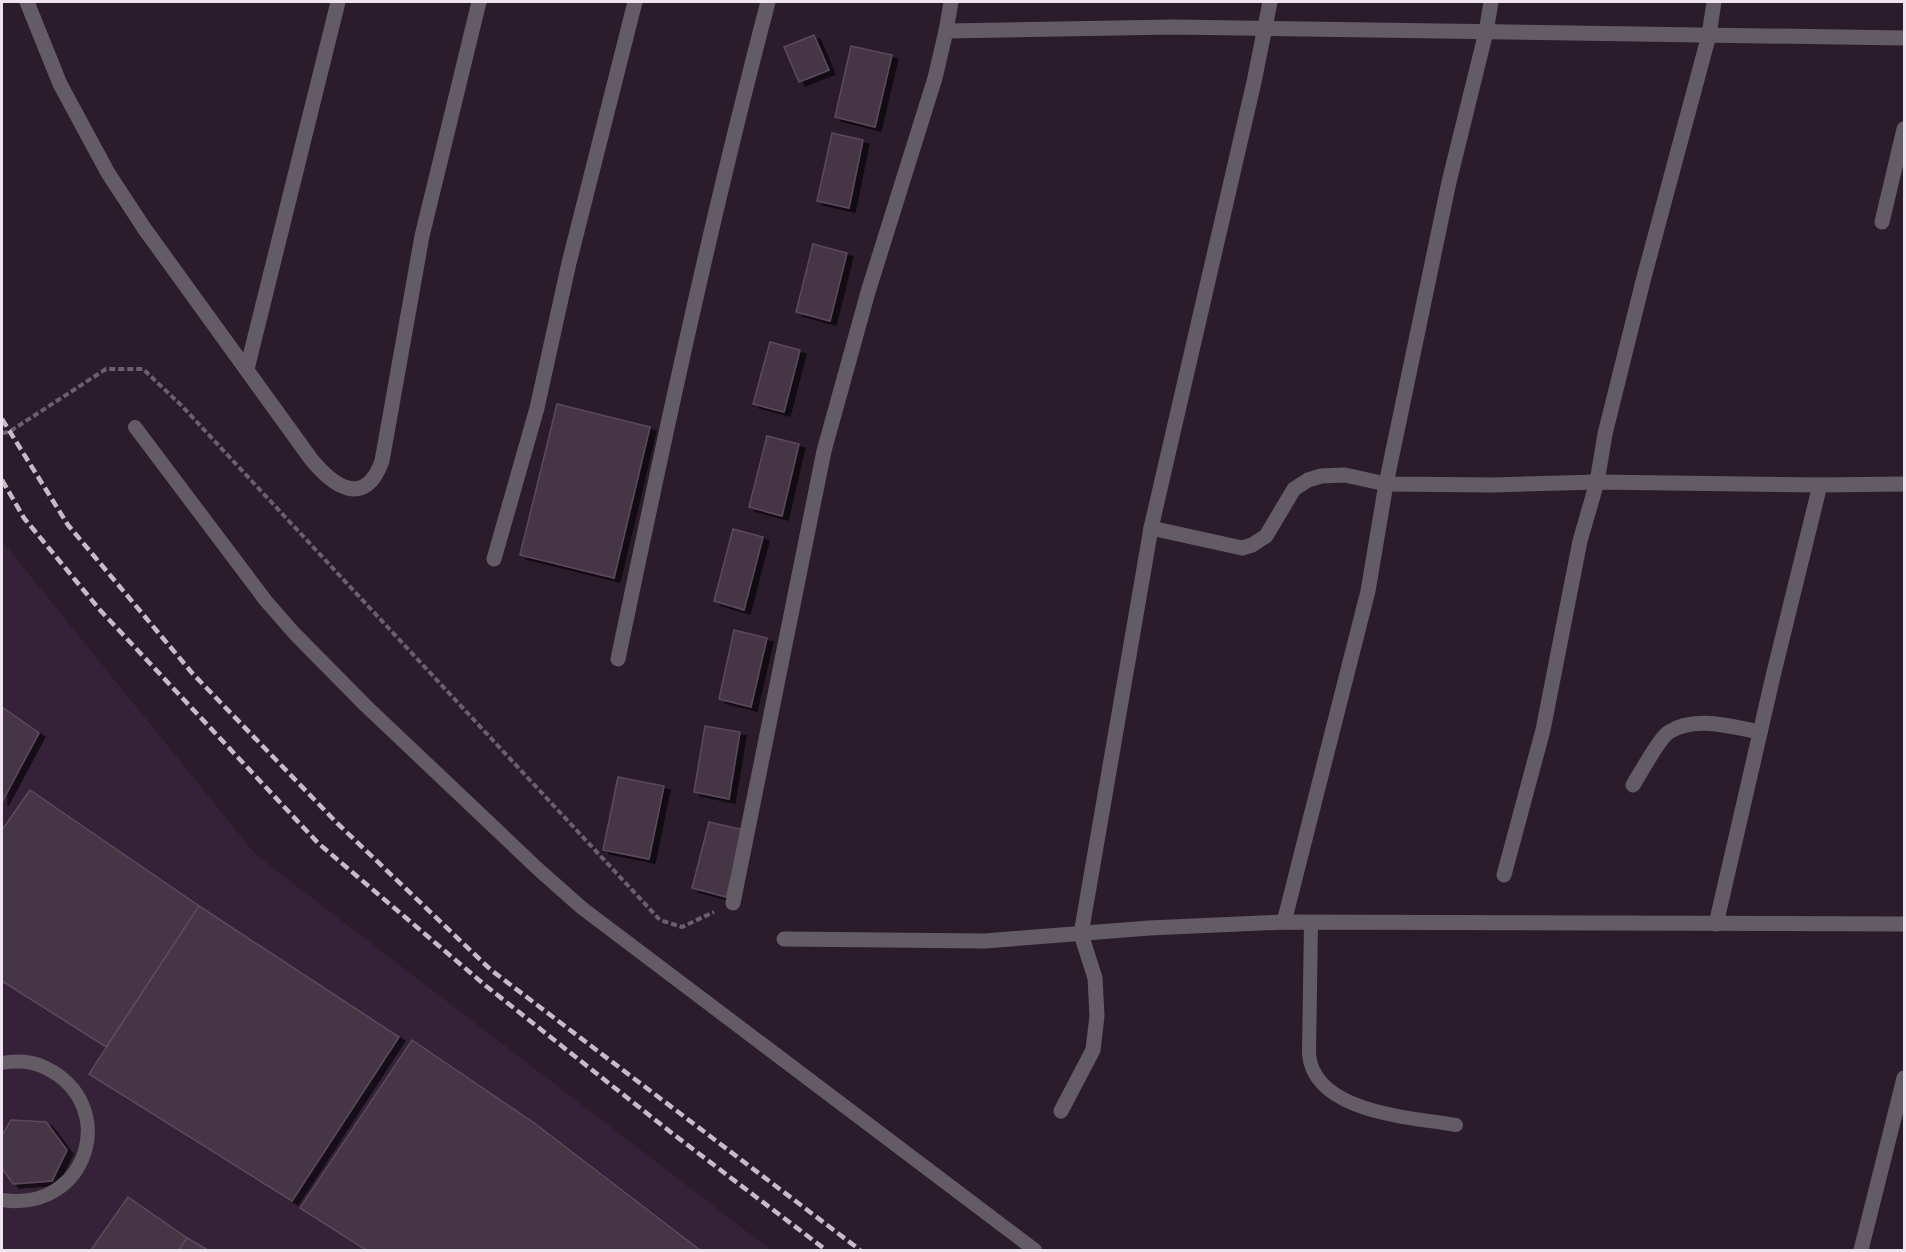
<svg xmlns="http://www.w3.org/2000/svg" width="1906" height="1252" font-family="'Roboto Condensed',sans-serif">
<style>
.built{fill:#362238}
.building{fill:#443445;stroke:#5c4a5d;stroke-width:1.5;filter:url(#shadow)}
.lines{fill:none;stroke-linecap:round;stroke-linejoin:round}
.path{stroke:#6c5f6d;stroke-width:4;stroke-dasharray:6 3;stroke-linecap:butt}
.lane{stroke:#645c65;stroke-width:14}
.street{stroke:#645c65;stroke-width:15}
.rail{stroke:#c6bbc7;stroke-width:4.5;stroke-dasharray:9 4.5;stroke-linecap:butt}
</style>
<defs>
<filter id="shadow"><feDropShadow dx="6" dy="4" stdDeviation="0" flood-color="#0009"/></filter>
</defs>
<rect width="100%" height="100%" fill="#2b1c2c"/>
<!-- built -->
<path class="built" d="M2,541l254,314 515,395h-769z"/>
<!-- building -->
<g class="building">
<path d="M814,35l15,35 -30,12 -15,-35z"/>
<path d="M851,46l41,9 -17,72 -40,-10z"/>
<path d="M832,133l31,7 -14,68 -32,-7z"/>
<path d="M813,244l34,9 -17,68 -34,-9z"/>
<path d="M770,342l30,8 -16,62 -31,-8z"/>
<path d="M557,404l93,23 -36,151 -94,-23z"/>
<path d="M767,436l32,8 -17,72 -33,-9z"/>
<path d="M733,529l30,8 -19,73 -30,-9z"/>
<path d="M734,630l33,8 -16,69 -32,-8z"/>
<path d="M2,707l37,26 -37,69z"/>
<path d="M705,726l35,6 -11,67 -35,-7z"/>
<path d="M618,777l46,9 -15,73 -46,-9z"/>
<path d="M30,790l169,116 -93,141 -104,-66v-151z"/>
<path d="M709,822l35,8 -18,67 -34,-9z"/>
<path d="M199,906l200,131 -107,164 -203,-127z"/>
<path d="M412,1040l125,85 163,125h-334l-66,-42z"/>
<path d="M11,1120l35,2 21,28 -15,31 -39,3 -11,-16v-33z"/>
<path d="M128,1197l59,41 -8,12h-88z"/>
<path d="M187,1238l21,12h-29z"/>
</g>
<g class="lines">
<!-- path -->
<path class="path" d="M2,433l7,-1 97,-63h37l39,37 478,514 22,7 32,-15"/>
<!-- lane -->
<g class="lane">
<path d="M135,427l131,174 28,32 71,72 173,164 44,39 453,342"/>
<path d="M1311,922l-2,132c5,59 102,63 147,71"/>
<path d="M2,1063c14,-3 31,-2 44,5 75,37 42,145 -44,132"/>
</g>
<!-- street -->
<g class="street">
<path d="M27,2l33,82 48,89 36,55 167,231c22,27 54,50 71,2l40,-225 57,-234"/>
<path d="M946,31l5,-29"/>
<path d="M1882,222l22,-93"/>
<path d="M247,369l91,-367"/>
<path d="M1151,528l91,20 10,-3 14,-9 28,-47 14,-9 13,-4 24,-1 41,9 107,1 104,-3 223,3 84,-1"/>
<path d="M494,559l43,-151 32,-145 66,-261"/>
<path d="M618,659c46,-220 93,-440 150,-657"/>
<path d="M1633,785c7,-11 27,-48 36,-53 26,-17 63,-5 91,0"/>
<path d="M1504,875l39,-145 37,-189 17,-59 8,-48 38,-153 66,-246 5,-33"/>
<path d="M733,903l91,-452 44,-159 67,-214 11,-47 228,-4 730,11"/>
<path d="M1284,922l84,-331 18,-107 63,-302 37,-150 5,-30"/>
<path d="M1716,924l58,-252 46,-187"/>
<path d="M784,939l201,2 164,-13 135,-6 620,2"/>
<path d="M1061,1111l32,-61 4,-34 -2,-38 -14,-44 70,-406 103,-446 16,-80"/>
<path d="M1861,1250l43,-172"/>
</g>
<!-- rail -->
<g class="rail">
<path d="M2,419l66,106 125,149 144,149 154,147 369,280"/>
<path d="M2,480l22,38 76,92 218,233 168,143 187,148 153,116"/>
</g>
</g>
<!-- border -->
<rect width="1906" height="1252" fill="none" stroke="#eee4ef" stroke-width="6"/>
</svg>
